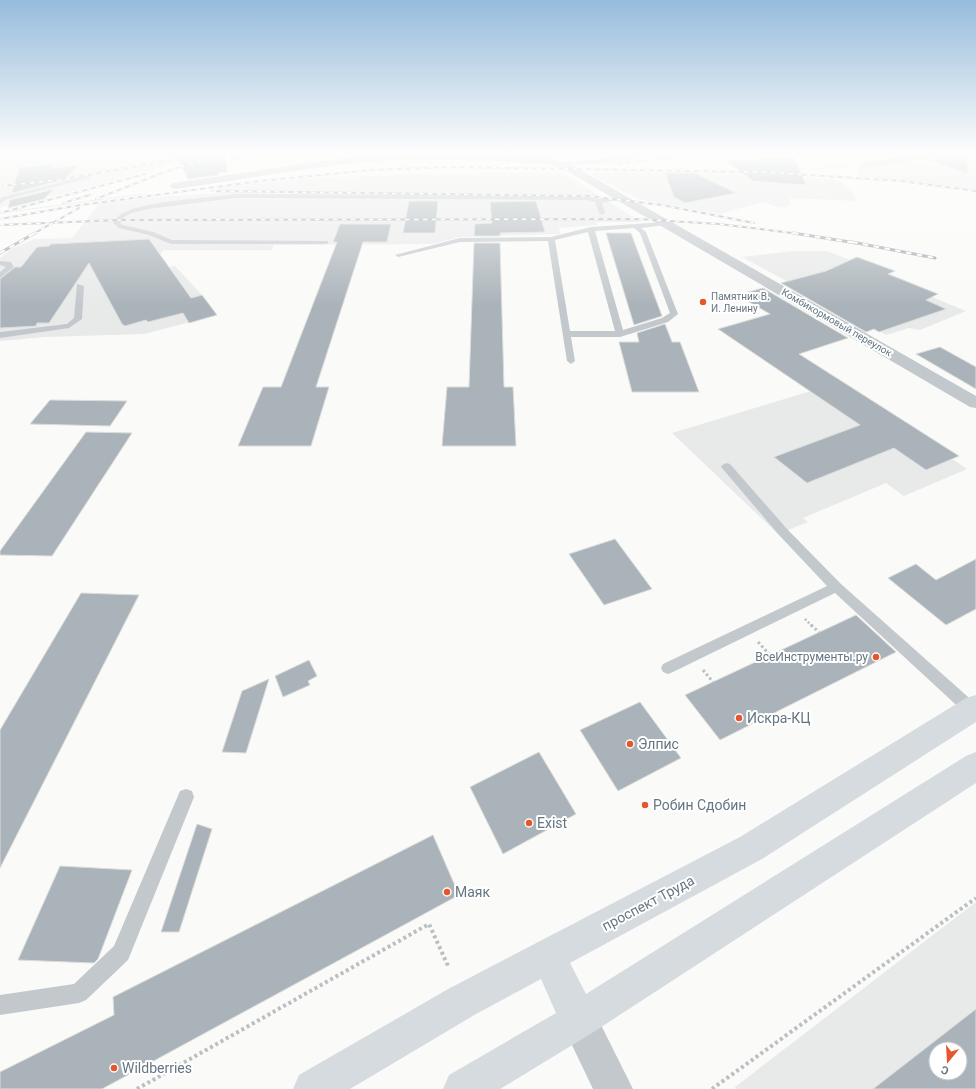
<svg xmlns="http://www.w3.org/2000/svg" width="976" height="1089" font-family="Roboto,sans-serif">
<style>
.built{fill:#e8e9e9;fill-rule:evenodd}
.building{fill:#aab3b9;stroke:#dcdcda;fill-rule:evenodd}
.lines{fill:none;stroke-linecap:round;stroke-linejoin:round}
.path-far3{stroke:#bbbfc2;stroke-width:1;stroke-dasharray:1 1;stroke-linecap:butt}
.path-far2{stroke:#bbbfc2;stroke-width:2.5;stroke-dasharray:2 2;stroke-linecap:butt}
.path-far1{stroke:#bbbfc2;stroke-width:3;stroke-dasharray:2.5 2.5;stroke-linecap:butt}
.path{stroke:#bbbfc2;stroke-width:4;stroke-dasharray:3 3;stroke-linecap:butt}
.lane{fill:#c3c8cc;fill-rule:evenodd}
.street{fill:#c3c8cc;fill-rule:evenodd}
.secondary{fill:#d6dbdf;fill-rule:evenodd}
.rail-far1-casing{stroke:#a2aab0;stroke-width:2}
.rail-casing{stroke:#a2aab0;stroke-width:3}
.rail-far1{stroke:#fff;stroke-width:1.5;stroke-dasharray:4.5;stroke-linecap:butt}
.rail{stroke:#fff;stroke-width:2;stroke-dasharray:5.5;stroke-linecap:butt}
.poi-dot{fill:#e4572e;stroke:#fff;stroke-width:1.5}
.labels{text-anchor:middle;stroke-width:4;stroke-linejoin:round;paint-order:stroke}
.far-poi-label{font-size:10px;fill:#657683;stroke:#fff;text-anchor:start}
.far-street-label{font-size:10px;fill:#657683;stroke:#fff}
.poi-label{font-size:12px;fill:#657683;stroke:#fff;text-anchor:end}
.near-poi-label{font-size:14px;fill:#657683;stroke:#fff;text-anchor:start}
.near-street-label{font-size:14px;fill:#657683;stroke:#fff}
</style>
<rect width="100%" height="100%" fill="#fafaf8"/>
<!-- built -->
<g class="built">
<path d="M0,154h201l-7,1 3,2 -94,26 -89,23 -2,-1 -12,2z"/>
<path d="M976,156v34l-117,-14 -2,-8 53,-8 19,6z"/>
<path d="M602,172l144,2 93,6 12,10 6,11 -68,-3 2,7 -10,3 -18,-6 -44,12 -81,-15 -48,-25z"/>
<path d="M563,173l78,49h-45l1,3 -38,3 1,6 -100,3 -27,7 -159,1 -2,5h-109l-3,5 9,12 6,-1 27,29 15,20 -73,19 -99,3 -45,4v-83l11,-9 23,-10 38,-1 27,-34 58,-7 60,-4 3,-6 90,-9 106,-4z"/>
<path d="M793,251h34l23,9 7,-3 38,14 -6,3 49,20 -6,3 34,14 -46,19 -11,-2 -23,7 -144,-78z"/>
<path d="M811,391h46l102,65 -7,3 15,10 -63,27 -18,-13 -83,35 5,4 -30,12 -106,-101z"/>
<path d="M976,902v187h-240l-1,-2zM936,1049h24v24h-24z"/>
</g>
<!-- building -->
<g class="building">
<path d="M175,154h50l2,18 -9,1 1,2 -31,4z"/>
<path d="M944,154h22l2,19 -39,-13 10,-2z"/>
<path d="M794,157l12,28 -53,-4 -27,-20z"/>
<path d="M53,164l-1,5 27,-4 -16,15 -51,13 7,-25z"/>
<path d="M665,173h30l41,20 -51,10 -11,-6z"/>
<path d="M54,189l-10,10 -36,9 2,-8z"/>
<path d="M409,201h29l-3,32h-32z"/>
<path d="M536,201l9,31 -45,1v3h-26l1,-12 17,-1 -2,-21z"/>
<path d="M340,224h51l-4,18h-24l-47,145h13l-18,59h-73l25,-59h18l56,-145h-4z"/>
<path d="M606,233h25l31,83 -28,9z"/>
<path d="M149,239l42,59 11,-3 15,20 -28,8 -6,-10 -35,9 -2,-2 -21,6 -3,-2 -33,-61 -40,60h-12l-1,3 -36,2v-49l15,-12h6l16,-20 12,-1 2,-2z"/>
<path d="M474,243h26l4,144h9l3,59h-74l5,-59h22z"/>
<path d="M857,257l38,14 -7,3 50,20 -12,6 20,9 -67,23 -5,-3 -8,3 -85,-49 45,-12z"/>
<path d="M763,288l85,50 -49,16 160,102 -33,14 -32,-22 -87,35 -33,-26 86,-32 -142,-96 52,-15 -33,-19z"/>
<path d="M665,324l7,18h8l19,50h-67l-13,-50h20l-2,-9z"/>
<path d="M940,347l36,20v22l-60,-35z"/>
<path d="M50,400l77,1 -17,25 -80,-2z"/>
<path d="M86,432l46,1 -80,123 -52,-1v-4z"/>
<path d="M615,539l37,50 -48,16 -35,-51z"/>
<path d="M976,559v50l-30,16 -58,-47 28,-14 20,16z"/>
<path d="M81,593l58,2 -139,273v-138z"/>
<path d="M856,615l40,37 -176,88 -35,-45z"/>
<path d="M309,660l8,16 -9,5 2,4 -27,12 -8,-21z"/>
<path d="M269,679l-23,74 -24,-1 20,-61z"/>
<path d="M640,702l41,56 -63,33 -38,-61z"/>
<path d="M539,752l37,62 -73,40 -33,-67z"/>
<path d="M197,824l15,5 -33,103h-18z"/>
<path d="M433,835l26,60 -357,194h-102v-17l114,-57 -1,-18z"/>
<path d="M60,866l72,4 -34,89 -4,4 -76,-3z"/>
<path d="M976,1009v80h-103zM936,1049h24v24h-24z"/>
</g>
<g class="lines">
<!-- path-far3 -->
<g class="path-far3">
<path d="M634,171l126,2 89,-7"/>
<path d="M877,178l99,13"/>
<path d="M8,212l134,-18"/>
</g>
<!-- path-far2 -->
<path class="path-far2" d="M805,619l7,7"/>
<!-- path-far1 -->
<g class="path-far1">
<path d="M811,625l8,7"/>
<path d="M758,642l12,13"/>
<path d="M703,670l10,12"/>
</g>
<!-- path -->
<g class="path">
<path d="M137,1089l292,-165 20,44"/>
<path d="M712,1089l264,-191"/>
</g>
<!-- lane -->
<g class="lane">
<path d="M247,154h8l-23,7 -3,-2z"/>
<path d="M351,154h6l10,5 -5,1z"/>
<path d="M428,154h18l1,2 -3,2z"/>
<path d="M542,154h4l7,7 20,1 66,-8h9c-15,9 -80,13 -98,9z"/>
<path d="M89,175l2,3 -84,21 -7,5v-5l3,-2z"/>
<path d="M235,194l351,2 12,3 23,-2 3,2 -22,4 3,10 -3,2 -3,-2 -4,-11 -9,-2 -351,-2 -86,11 -17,4 -8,4 -4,6 3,2 30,7 19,8 156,1v2l-2,1h-155l-22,-9 -30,-7 -6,-5c2,-3 5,-7 8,-9 21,-13 87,-16 114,-20z"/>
<path d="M664,222l3,2 -1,1 -25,3 5,4 32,82 -10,8 -48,15h-49l4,24 -4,3 -4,-3 -19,-120 -88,1 -62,15 -3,-2 65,-17 91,-1 40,-10zM634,228l6,5 30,80 -8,5 -39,12 -28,-99zM588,232l27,99h-45l-15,-91z"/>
<path d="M0,261l11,1 3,5 -14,11v-6l6,-5 -6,-2z"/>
<path d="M77,284l7,2 -2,33 -13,9 -69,10v-6l67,-8 7,-6z"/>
<path d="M726,463l4,1 57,65 54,55 135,120v11l-4,2 -5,-2 -132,-122 -162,79 -5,2 -5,-2 -2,-4 2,-4 164,-78 -48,-51 -57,-67 -1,-2z"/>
<path d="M186,789l6,2 2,6 -66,163 -42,40 -7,3 -79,12v-20l74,-11 40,-38 66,-155z"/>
</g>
<!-- street -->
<g class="street">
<path d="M436,154l115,4 19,6 406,232v12l-6,-1 -408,-239 -12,-4c-62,-4 -124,-7 -186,-2 -64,6 -127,19 -190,27l-5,-3 5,-3 168,-25z"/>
<path d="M921,154h22l-5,3 -74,11 -5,-3 5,-3z"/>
<path d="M579,1001l13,6 41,82h-40l-33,-69 6,-13z"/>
</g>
<!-- secondary -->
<path class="secondary" d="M976,695v27l-214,137 -192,104 16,31 380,-238 10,-4v31l-384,250 -92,56h-57l6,-14 107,-62 -15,-34 -65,35 -126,75h-57l6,-14 151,-87 290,-151 226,-139z"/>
<defs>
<g id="rail-far1">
<path d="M613,164l96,-10"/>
<path d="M3,186l55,-6 143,-25"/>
<path d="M212,191l376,5 74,9 92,18"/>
<path d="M96,199l66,-26 58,-19"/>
<path d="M63,203l27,-8"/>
<path d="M0,213l145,-39"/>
<path d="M0,219l74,-13 185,-25 112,-11 75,-3 317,5 138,9 75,10"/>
<path d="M0,225l118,-5 519,-1 82,5 81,10"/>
<path d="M33,234l46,-26"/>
</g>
<g id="rail">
<path d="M793,233l63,10"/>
<path d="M852,242l83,16"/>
<path d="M0,253l35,-20"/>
</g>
</defs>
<!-- rail-far1 casing -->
<use href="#rail-far1" class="rail-far1-casing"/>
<!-- rail casing -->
<use href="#rail" class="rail-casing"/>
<!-- rail-far1 -->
<use href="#rail-far1" class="rail-far1"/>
<!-- rail -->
<use href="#rail" class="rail"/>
</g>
<!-- sky -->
<linearGradient id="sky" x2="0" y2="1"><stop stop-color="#96bcdc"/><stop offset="0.5" stop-color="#fdfdfc"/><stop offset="1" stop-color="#fdfdfc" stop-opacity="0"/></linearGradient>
<rect width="976" height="306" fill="url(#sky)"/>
<!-- markers -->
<g class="poi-dot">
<circle cx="703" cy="302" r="4"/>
<circle cx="876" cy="657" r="4"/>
<circle cx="739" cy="718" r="4"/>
<circle cx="630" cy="744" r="4"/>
<circle cx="645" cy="805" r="4"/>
<circle cx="529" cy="823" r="4"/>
<circle cx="447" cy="892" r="4"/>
<circle cx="114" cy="1068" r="4"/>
</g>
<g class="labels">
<!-- far-poi labels -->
<g class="far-poi-label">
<text x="711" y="300">Памятник В.<tspan x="711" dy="12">И. Ленину</tspan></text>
</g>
<!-- far-street labels -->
<g class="far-street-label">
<text transform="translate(837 322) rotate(30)" y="4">Комбикормовый переулок</text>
</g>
<!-- poi labels -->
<g class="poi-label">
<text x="868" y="661">ВсеИнструменты.ру</text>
</g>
<!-- near-poi labels -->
<g class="near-poi-label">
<text x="747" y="723">Искра-КЦ</text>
<text x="638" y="749">Элпис</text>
<text x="653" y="810">Робин Сдобин</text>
<text x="537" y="828">Exist</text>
<text x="455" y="897">Маяк</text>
<text x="122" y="1073">Wildberries</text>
</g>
<!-- near-street labels -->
<g class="near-street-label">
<text transform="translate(648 903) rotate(-28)" y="5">проспект Труда</text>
</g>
</g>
<!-- north arrow -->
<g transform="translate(948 1061) rotate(198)"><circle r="19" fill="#ffffff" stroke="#c1c8cd"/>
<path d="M0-3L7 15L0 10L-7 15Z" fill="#e4572e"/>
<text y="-6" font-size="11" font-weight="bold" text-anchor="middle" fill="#657683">С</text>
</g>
</svg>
